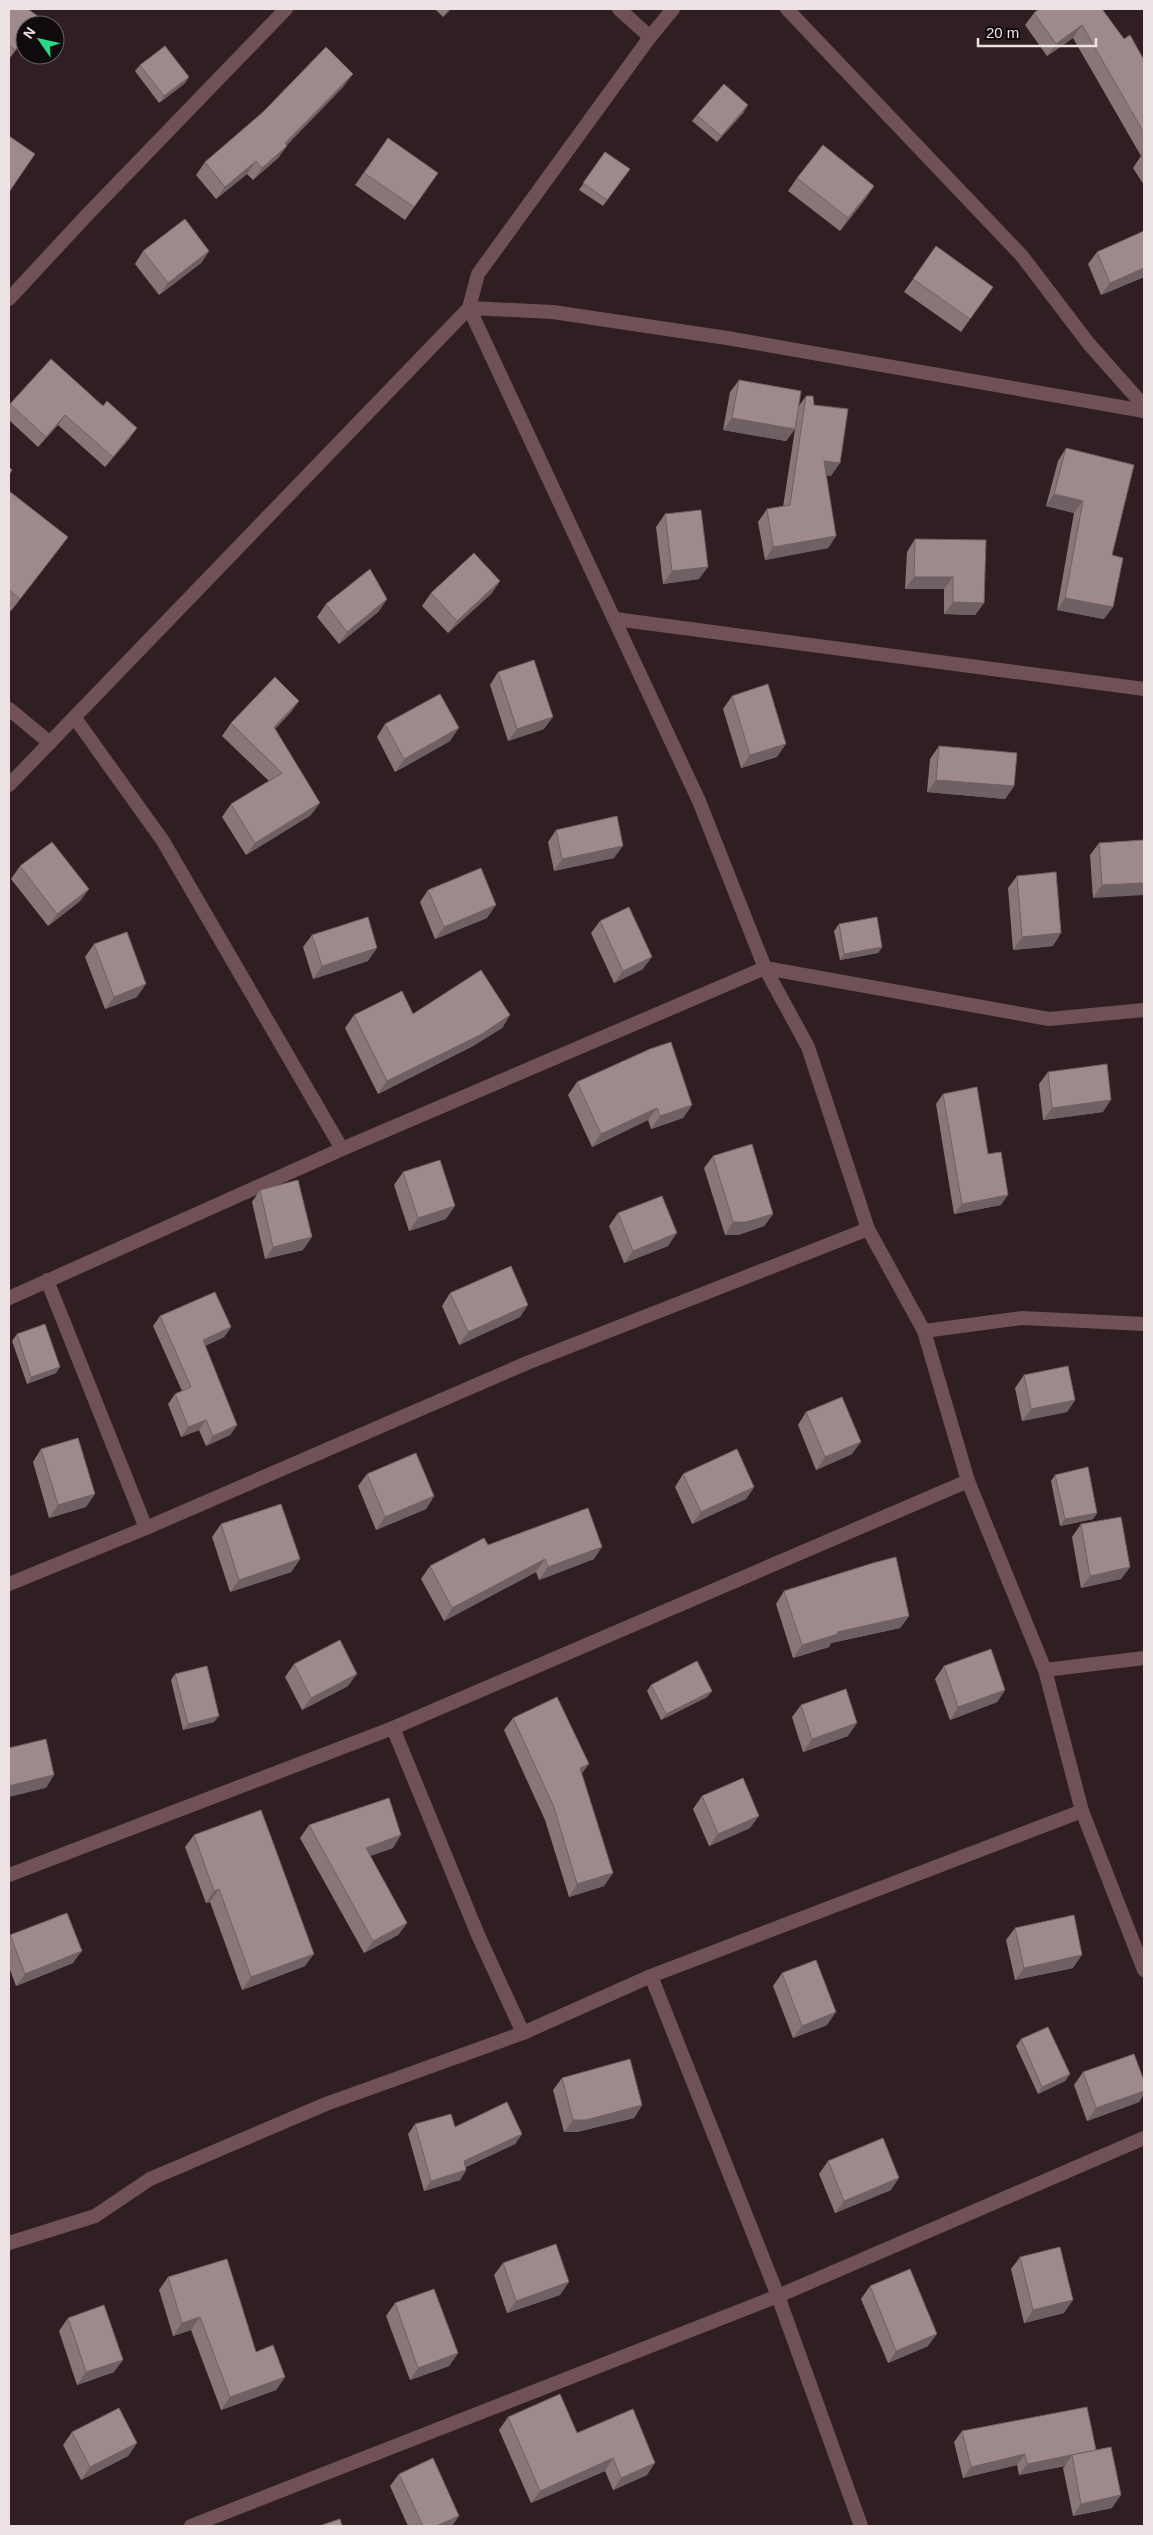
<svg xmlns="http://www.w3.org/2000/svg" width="1153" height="2535" font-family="Helvetica,sans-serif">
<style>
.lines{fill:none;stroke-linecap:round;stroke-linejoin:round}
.minor{stroke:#705157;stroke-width:14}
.wall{fill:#887679}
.shaded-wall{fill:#6f6063}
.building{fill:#9e898d;stroke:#6f6063}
</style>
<rect width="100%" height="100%" fill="#2f1f22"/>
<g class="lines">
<!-- minor -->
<g class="minor">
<path d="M619,9l31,28"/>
<path d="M787,9l235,247 67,88 55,62"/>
<path d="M9,299l77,-83 200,-207"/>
<path d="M1144,411l-417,-73 -174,-26 -84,-4 230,493 66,167 43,79 60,182 56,102 44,150 77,189 37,141 62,159"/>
<path d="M615,619l529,70"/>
<path d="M9,709l41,34"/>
<path d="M75,718l88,123 179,308"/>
<path d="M9,785l460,-477 9,-34 172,-237 23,-28"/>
<path d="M47,1280l99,248"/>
<path d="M9,1298l333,-149 423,-181 284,51 95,-9"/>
<path d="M924,1331l98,-13 122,6"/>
<path d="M9,1584l137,-56 381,-165 341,-134"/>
<path d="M1045,1670l99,-12"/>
<path d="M393,1728l85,207 45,98"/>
<path d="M9,1875l384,-147 575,-247"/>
<path d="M651,1976l127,320 83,230"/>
<path d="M9,2243l86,-27 55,-37 176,-75 197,-71 128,-57 431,-165"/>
<path d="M191,2526l587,-230 366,-158"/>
</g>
</g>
<!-- wall -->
<g class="wall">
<path d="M9,9l16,29 -16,21z"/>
<path d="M435,9h16l-8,8z"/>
<path d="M1039,9l85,30 20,21v125l-11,-17 8,-12 -68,-118 -26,18 -22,-31 9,-12z"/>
<path d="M140,65l49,12 -5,7 -25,19 -24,-32z"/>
<path d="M344,86l-57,59 -9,13 -25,22 -6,-6 -31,25 -20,-24 9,-13z"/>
<path d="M744,112l-27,30 -25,-21 5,-6z"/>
<path d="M388,138l50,35 -33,47 -50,-35z"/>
<path d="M605,152l25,17 -27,37 -24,-16z"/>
<path d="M797,178l77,8 -8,12 -26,33 -52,-40z"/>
<path d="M1144,231v46l-43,18 -13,-31 9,-12z"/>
<path d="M936,246l57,41 -32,45 -57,-40z"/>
<path d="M143,251h66l-8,12 -42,32 -24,-31z"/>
<path d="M739,380l59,27 8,-11 8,9 17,71 -5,-1 10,61 -8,12 -63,12 -7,-38 9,-13 16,-2 12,-78 -9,12 -63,-11 7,-38z"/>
<path d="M10,404l93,2 27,32 -25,29 -47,-42 -20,22 -29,-27v-14z"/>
<path d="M1066,448l46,107 -8,64 -47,-9 17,-97 -28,-7 12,-45z"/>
<path d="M9,491l59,46 -9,12 -48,62 -2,-2z"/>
<path d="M665,514l34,65 -36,5 -7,-57z"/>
<path d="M915,539l69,64 -9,12 -31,-1v-25h-39l2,-37z"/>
<path d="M500,581l-9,13 -43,39 -26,-27 9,-13z"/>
<path d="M387,599l-9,13 -39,32 -22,-27 9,-13z"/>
<path d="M498,672l46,57 -36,12 -18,-56z"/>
<path d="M732,696l45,61 -36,11 -18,-59z"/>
<path d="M299,701l-9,12 -15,16 36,86 -65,40 -24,-38 9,-13 38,-23 -47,-45 9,-13z"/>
<path d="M385,724l65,17 -55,31 -18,-35z"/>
<path d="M939,746l75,40 -9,13 -78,-7 3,-33z"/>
<path d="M556,830l58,28 -60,13 -6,-29z"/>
<path d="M1144,840l-51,58 -3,-43 9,-12z"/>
<path d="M20,866l69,23 -9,12 -32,25 -37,-47z"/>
<path d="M1017,876l36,70 -40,4 -5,-62z"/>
<path d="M428,890l59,28 -52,21 -15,-37z"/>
<path d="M600,921l43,48 -29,14 -23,-50z"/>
<path d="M839,924l43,23 -4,6 -38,7 -6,-29z"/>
<path d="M312,935l56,26 -55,18 -10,-32z"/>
<path d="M94,944l43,53 -32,12 -20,-52z"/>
<path d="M413,1014l97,1 -8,13 -29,18 -95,48 -33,-66 9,-13z"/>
<path d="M1048,1072l55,40 -60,8 -4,-36z"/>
<path d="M577,1082l115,23 -9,13 -32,11 -3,-9 -56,27 -24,-52z"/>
<path d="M943,1094l45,60 13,51 -47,9 -18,-110z"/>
<path d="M713,1156l60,58 -9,12 -26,9h-13l-21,-67z"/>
<path d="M403,1172l43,47 -37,12 -15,-46z"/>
<path d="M260,1190l43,60 -38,9 -13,-57z"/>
<path d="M618,1213l50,33 -44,17 -15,-37z"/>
<path d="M450,1293l70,24 -61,28 -17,-39z"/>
<path d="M160,1316l71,11 -7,10 -19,9 32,79 -7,10 -24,11 -7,-16 -18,7 -13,-33 7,-10 7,-3 -29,-65z"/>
<path d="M17,1334l39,39 -29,11 -15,-43z"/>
<path d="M1024,1375l51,25 -8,12 -45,9 -7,-33z"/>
<path d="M806,1412l46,42 -36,16 -18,-45z"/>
<path d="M41,1449l45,58 -37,11 -16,-56z"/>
<path d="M367,1474l67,22 -8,13 -50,21 -18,-44z"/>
<path d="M683,1474l71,13 -8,12 -54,25 -17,-37z"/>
<path d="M1055,1475l42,38 -4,6 -33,7 -9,-45z"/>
<path d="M221,1524l79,35 -9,13 -61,20 -18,-55z"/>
<path d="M1081,1524l49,43 -9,12 -40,9 -9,-51z"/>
<path d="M488,1545l106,14 -55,21 -3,-8 -92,49 -23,-42 9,-13z"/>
<path d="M784,1591l125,25 -9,12 -69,15 -2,4 -36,11 -17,-54z"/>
<path d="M294,1664l54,22 -46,24 -17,-33z"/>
<path d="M944,1666l61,24 -8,12 -47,18 -15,-41z"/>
<path d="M175,1674l39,48 -31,8 -12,-50z"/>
<path d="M651,1685l61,6 -5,6 -46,23 -14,-29z"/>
<path d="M801,1705l47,31 -45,16 -11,-35z"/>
<path d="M513,1718l69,56 22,112 -35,11 -24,-77 -41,-90z"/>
<path d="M702,1796l48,32 -41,18 -16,-37z"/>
<path d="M309,1825l84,23 -23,8 37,67 -9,12 -34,18 -64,-115z"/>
<path d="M194,1835l111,131 -63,24 -32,-88 -4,1 -21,-56z"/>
<path d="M1015,1928l58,40 -58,12 -9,-40z"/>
<path d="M10,1935l63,28 -57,23 -7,-19v-30z"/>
<path d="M782,1973l45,52 -34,13 -20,-52z"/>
<path d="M1021,2039l49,35 -5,7 -27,13 -22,-48z"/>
<path d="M1083,2072l61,9v13l-5,8 -52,19 -13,-36z"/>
<path d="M562,2078l80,27 -8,13 -57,14h-13l-11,-42z"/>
<path d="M415,2124l40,3 67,7 -7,10 -49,23v3l-6,10 -36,11 -16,-57z"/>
<path d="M828,2161l63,29 -56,23 -16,-39z"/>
<path d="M1020,2257l44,56 -40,10 -13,-54z"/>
<path d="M503,2263l57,32 -53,18 -13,-38z"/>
<path d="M168,2277l117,100 -9,13 -55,20 -30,-80 -18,6 -14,-46z"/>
<path d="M870,2286l58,60 -40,17 -27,-64z"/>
<path d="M395,2303l63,50 -9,13 -39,14 -24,-64z"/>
<path d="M68,2318l46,54 -37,13 -18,-54z"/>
<path d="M508,2417l69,16 70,42 -34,15 -8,-19 -74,32 -32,-73z"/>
<path d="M962,2431l133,19 17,58 -39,8 -10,-48 2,-2 -46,9 -2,-10 -54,13 -9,-36z"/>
<path d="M72,2432l65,11 -9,13 -47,24 -18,-35z"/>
<path d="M399,2474l53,52h-44l-18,-40z"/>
</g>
<!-- shaded-wall -->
<g class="shaded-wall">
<path d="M449,9h2l-8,8z"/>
<path d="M1082,25l-9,13 -26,18 9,-12z"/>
<path d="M25,37v1l-16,21 6,-9z"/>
<path d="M353,74l-9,12 -65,67 8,-7 -9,12 -25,22 9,-12z"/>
<path d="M189,77l-5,7 -25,19 5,-7z"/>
<path d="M748,105l-4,7 -27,30 4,-6z"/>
<path d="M256,161l-9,13 -31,25 9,-12z"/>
<path d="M874,186l-8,12 -26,33 8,-13z"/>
<path d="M209,251l-8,12 -42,32 9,-12z"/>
<path d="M1144,268v9l-43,18 9,-12z"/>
<path d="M65,415l-7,10 -20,22 8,-10z"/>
<path d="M732,418l63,11 -9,12 -63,-11z"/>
<path d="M137,428l-7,10 -25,29 8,-10z"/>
<path d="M824,461l16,2 -9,13 -16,-3z"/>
<path d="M1054,494l29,7 -9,12 -28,-7z"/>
<path d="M836,536l-8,12 -63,12 8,-13z"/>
<path d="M68,537l-9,12 -48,62 9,-12z"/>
<path d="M708,567l-9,12 -36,5 9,-13z"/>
<path d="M914,577h39l-9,12h-39z"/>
<path d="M500,581l-9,13 -43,39 9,-12z"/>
<path d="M1065,598l48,9 -9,12 -47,-9z"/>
<path d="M387,599l-9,13 -39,32 8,-12z"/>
<path d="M953,602l31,1 -9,12 -31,-1z"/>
<path d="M299,701l-9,12 -25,26 9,-12z"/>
<path d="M553,717l-9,12 -36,12 9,-12z"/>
<path d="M459,728l-9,13 -55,31 9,-13z"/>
<path d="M786,744l-9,13 -36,11 9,-13z"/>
<path d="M936,780l78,6 -9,13 -78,-7z"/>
<path d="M320,803l-9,12 -65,40 9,-12z"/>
<path d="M623,846l-9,12 -60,13 8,-12z"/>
<path d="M1144,883v12l-51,3 9,-13z"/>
<path d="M89,889l-9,12 -32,25 9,-12z"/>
<path d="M496,905l-9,13 -52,21 9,-12z"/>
<path d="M1061,933l-8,13 -40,4 9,-13z"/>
<path d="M882,947l-4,6 -38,7 4,-6z"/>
<path d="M377,948l-9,13 -55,18 9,-13z"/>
<path d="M652,957l-9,12 -29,14 9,-12z"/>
<path d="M146,984l-9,13 -32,12 9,-12z"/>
<path d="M510,1015l-8,13 -29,18 -95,48 9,-13z"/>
<path d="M1111,1100l-8,12 -60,8 9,-12z"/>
<path d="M692,1105l-9,13 -32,11 9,-13z"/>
<path d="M657,1108l-9,12 -56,27 9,-13z"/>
<path d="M1008,1195l-7,10 -47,9 8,-10z"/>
<path d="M455,1206l-9,13 -37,12 9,-13z"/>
<path d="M773,1214l-9,12 -26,9h-13l8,-13z"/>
<path d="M677,1233l-9,13 -44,17 9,-12z"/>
<path d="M312,1237l-9,13 -38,9 8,-12z"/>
<path d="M528,1305l-8,12 -61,28 9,-13z"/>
<path d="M231,1327l-7,10 -28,13 7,-10z"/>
<path d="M60,1367l-4,6 -29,11 4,-7z"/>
<path d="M1075,1400l-8,12 -45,9 9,-12z"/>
<path d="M206,1420l-7,10 -18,7 7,-10z"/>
<path d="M237,1425l-7,10 -24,11 7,-10z"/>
<path d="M861,1442l-9,12 -36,16 9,-13z"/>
<path d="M754,1487l-8,12 -54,25 9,-12z"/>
<path d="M95,1494l-9,13 -37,11 9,-13z"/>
<path d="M434,1496l-8,13 -50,21 9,-13z"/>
<path d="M1097,1513l-4,6 -33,7 5,-7z"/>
<path d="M602,1547l-8,12 -55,21 9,-13z"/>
<path d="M300,1559l-9,13 -61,20 9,-12z"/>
<path d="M545,1559l-9,13 -92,49 8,-13z"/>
<path d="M1130,1567l-9,12 -40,9 9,-12z"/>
<path d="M909,1616l-9,12 -69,15 -2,4 -36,11 9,-13 35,-13z"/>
<path d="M357,1674l-9,12 -46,24 9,-12z"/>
<path d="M1005,1690l-8,12 -47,18 8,-13z"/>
<path d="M712,1691l-5,6 -46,23 5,-6z"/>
<path d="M219,1716l-5,6 -31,8 5,-6z"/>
<path d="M857,1723l-9,13 -45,16 9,-13z"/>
<path d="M589,1764l-9,12v-8z"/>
<path d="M54,1775l-8,13 -37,9v-11z"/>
<path d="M759,1816l-9,12 -41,18 9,-12z"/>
<path d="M401,1835l-8,13 -36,12 9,-12z"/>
<path d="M613,1873l-9,13 -35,11 8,-13z"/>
<path d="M219,1889l-9,13 -4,1 8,-12z"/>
<path d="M407,1923l-9,12 -34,18 9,-12z"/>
<path d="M82,1951l-9,12 -57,23 9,-12z"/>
<path d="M314,1954l-9,12 -63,24 9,-13z"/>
<path d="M1082,1955l-9,13 -58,12 9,-12z"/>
<path d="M836,2012l-9,13 -34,13 9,-12z"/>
<path d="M1070,2074l-5,7 -27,13 4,-7z"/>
<path d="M1144,2091v3l-5,8 -52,19 9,-13z"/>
<path d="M642,2105l-8,13 -57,14h-13l9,-12z"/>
<path d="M522,2134l-7,10 -58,27 7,-10z"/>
<path d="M466,2170l-6,10 -36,11 7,-10z"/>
<path d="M899,2178l-8,12 -56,23 9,-12z"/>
<path d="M569,2282l-9,13 -53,18 9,-12z"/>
<path d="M1073,2300l-9,13 -40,10 9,-13z"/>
<path d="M200,2317l-9,13 -18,6 9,-13z"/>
<path d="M937,2334l-9,12 -40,17 8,-12z"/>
<path d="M458,2353l-9,13 -39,14 8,-12z"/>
<path d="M123,2360l-9,12 -37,13 9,-13z"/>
<path d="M285,2377l-9,13 -55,20 9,-13z"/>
<path d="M137,2443l-9,13 -47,24 9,-13z"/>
<path d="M1025,2454l-8,11 -54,13 8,-11z"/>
<path d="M1072,2455l-7,11 -46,9 8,-11z"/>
<path d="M613,2458l-8,13 -74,32 9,-12z"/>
<path d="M655,2463l-8,12 -34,15 8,-12z"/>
<path d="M1121,2495l-9,13 -39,8 8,-12z"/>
<path d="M459,2516l-7,10h-16z"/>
</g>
<!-- building -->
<g class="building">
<path d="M9,9h19l12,9 -6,7h-9v12l-10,13 -6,-5z"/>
<path d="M1039,9h63l22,30 6,-4 14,25v73l-62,-108 -26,19 -22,-31z"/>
<path d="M165,46l24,31 -25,19 -24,-31z"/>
<path d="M326,47l27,27 -68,69 2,3 -25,22 -6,-7 -31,26 -20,-25 58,-50z"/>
<path d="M724,84l24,21 -27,31 -24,-21z"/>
<path d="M9,136l26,18 -26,38z"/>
<path d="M388,138l50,35 -24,34 -50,-34z"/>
<path d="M823,145l51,41 -26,32 -51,-40z"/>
<path d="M605,152l25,17 -23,31 -24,-17z"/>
<path d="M1144,153v7l-3,-5z"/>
<path d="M185,219l24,32 -41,32 -25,-32z"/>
<path d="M1144,231v37l-34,15 -13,-31z"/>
<path d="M936,246l57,41 -23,32 -57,-40z"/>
<path d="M51,359l52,47 4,-5 30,27 -24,29 -48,-42 -19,22 -36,-33z"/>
<path d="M739,380l62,11 -6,38 -63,-11z"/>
<path d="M806,396h7l1,9 34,4 -8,54 -16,-2 12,75 -63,11 -6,-38 23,-4z"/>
<path d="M1066,448l68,17 -22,90 11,3 -10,49 -48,-9 18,-97 -29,-7z"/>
<path d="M9,467l3,3 -3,5z"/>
<path d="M9,491l59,46 -48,62 -11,-9z"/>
<path d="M701,510l7,57 -36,4 -7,-57z"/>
<path d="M915,539l71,1 -2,63 -31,-1v-25h-39z"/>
<path d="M474,553l26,28 -43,40 -26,-28z"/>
<path d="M370,569l17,30 -40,33 -21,-28z"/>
<path d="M534,660l19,57 -36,12 -19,-57z"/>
<path d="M275,677l24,24 -25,26 46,76 -65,40 -24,-39 51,-31 -51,-50z"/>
<path d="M768,684l18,60 -36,11 -18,-59z"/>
<path d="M440,694l19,34 -55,31 -19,-35z"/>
<path d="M939,746l78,7 -3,33 -78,-6z"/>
<path d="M617,816l6,30 -61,13 -6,-29z"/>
<path d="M1144,840v43l-42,2 -3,-42z"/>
<path d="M52,842l37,47 -32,25 -37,-48z"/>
<path d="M481,868l15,37 -52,22 -16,-37z"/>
<path d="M1056,872l5,61 -39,4 -5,-61z"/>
<path d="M629,907l23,50 -29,14 -23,-50z"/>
<path d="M368,917l9,31 -55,18 -10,-31z"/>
<path d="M877,917l5,30 -38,7 -5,-30z"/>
<path d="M127,932l19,52 -32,13 -20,-53z"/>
<path d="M481,970l29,45 -28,19 -95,47 -33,-66 48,-24 11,23z"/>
<path d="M671,1042l21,63 -32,11 -3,-8 -56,26 -24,-52 73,-33z"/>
<path d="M1107,1064l4,36 -59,8 -4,-36z"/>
<path d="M977,1087l11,67 13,-2 7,43 -46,9 -19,-110z"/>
<path d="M752,1144l21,70 -27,8h-13l-20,-66z"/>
<path d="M440,1160l15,46 -37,12 -15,-46z"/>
<path d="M298,1180l14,57 -39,10 -13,-57z"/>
<path d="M662,1196l15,37 -44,18 -15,-38z"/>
<path d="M511,1266l17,39 -60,27 -18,-39z"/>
<path d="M215,1292l16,35 -28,13 34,85 -24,11 -7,-16 -18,7 -13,-33 16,-7 -31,-71z"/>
<path d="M45,1324l15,43 -29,10 -14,-43z"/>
<path d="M1068,1366l7,34 -44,9 -7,-34z"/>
<path d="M842,1397l19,45 -36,15 -19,-45z"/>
<path d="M78,1438l17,56 -37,11 -17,-56z"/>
<path d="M737,1449l17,38 -53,25 -18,-38z"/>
<path d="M416,1453l18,43 -49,21 -18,-43z"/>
<path d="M1088,1467l9,46 -32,6 -10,-44z"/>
<path d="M281,1504l19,55 -61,21 -18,-56z"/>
<path d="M588,1508l14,39 -54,20 -3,-8 -93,49 -22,-42 54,-28 4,7z"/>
<path d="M1121,1517l9,50 -40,9 -9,-52z"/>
<path d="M896,1557l13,59 -72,16 1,2 -36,11 -18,-54 89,-28z"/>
<path d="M340,1640l17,34 -46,24 -17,-34z"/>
<path d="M991,1649l14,41 -47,17 -14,-41z"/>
<path d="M697,1661l15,30 -46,23 -15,-29z"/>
<path d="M207,1666l12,50 -31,8 -13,-50z"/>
<path d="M846,1689l11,34 -45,16 -11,-34z"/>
<path d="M557,1697l32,67 -9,4 33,105 -36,11 -23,-77 -41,-89z"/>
<path d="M46,1739l8,36 -45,11v-38z"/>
<path d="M743,1778l16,38 -41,18 -16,-38z"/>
<path d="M389,1798l12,37 -35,13 41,75 -34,18 -64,-116z"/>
<path d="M261,1810l53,144 -63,23 -32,-88 -5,2 -20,-56z"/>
<path d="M67,1913l15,38 -57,23 -15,-39z"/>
<path d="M1074,1915l8,40 -58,13 -9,-40z"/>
<path d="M816,1960l20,52 -34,14 -20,-53z"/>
<path d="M1048,2027l22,47 -28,13 -21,-48z"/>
<path d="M1134,2054l10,27v10l-48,17 -13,-36z"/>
<path d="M630,2059l12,46 -56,15h-13l-11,-42z"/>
<path d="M507,2102l15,32 -58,27 2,9 -35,11 -16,-57 36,-10 4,13z"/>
<path d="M883,2138l16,40 -55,23 -16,-40z"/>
<path d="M556,2244l13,38 -53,19 -13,-38z"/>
<path d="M1060,2247l13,53 -40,10 -13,-53z"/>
<path d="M227,2259l29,93 17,-7 12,32 -55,20 -30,-80 -18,6 -14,-46z"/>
<path d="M910,2269l27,65 -41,17 -26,-65z"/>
<path d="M434,2289l24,64 -40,15 -23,-65z"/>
<path d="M104,2305l19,55 -37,12 -18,-54z"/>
<path d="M560,2394l17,39 56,-24 22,54 -34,15 -8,-20 -73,33 -32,-74z"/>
<path d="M1087,2407l9,43 -69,14 -2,-10 -54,13 -9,-36z"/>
<path d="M119,2408l18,35 -47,24 -18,-35z"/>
<path d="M1111,2447l10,48 -40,9 -9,-49z"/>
<path d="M433,2458l26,58 -23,10h-13l-24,-52z"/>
<path d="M340,2519l2,7h-23z"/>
</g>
<!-- border -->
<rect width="1153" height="2535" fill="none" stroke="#ede2e3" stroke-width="20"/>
<!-- north arrow -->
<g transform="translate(40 40) rotate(304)"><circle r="24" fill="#120b0d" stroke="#6a6163"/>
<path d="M0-4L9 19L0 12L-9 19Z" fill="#28d885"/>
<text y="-8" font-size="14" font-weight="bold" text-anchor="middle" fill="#ede2e3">N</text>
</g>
<!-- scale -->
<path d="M978 38v8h118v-8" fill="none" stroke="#ede2e3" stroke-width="2.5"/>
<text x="986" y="38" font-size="15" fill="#ede2e3" stroke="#120b0d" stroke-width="4" paint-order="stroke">20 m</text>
</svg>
